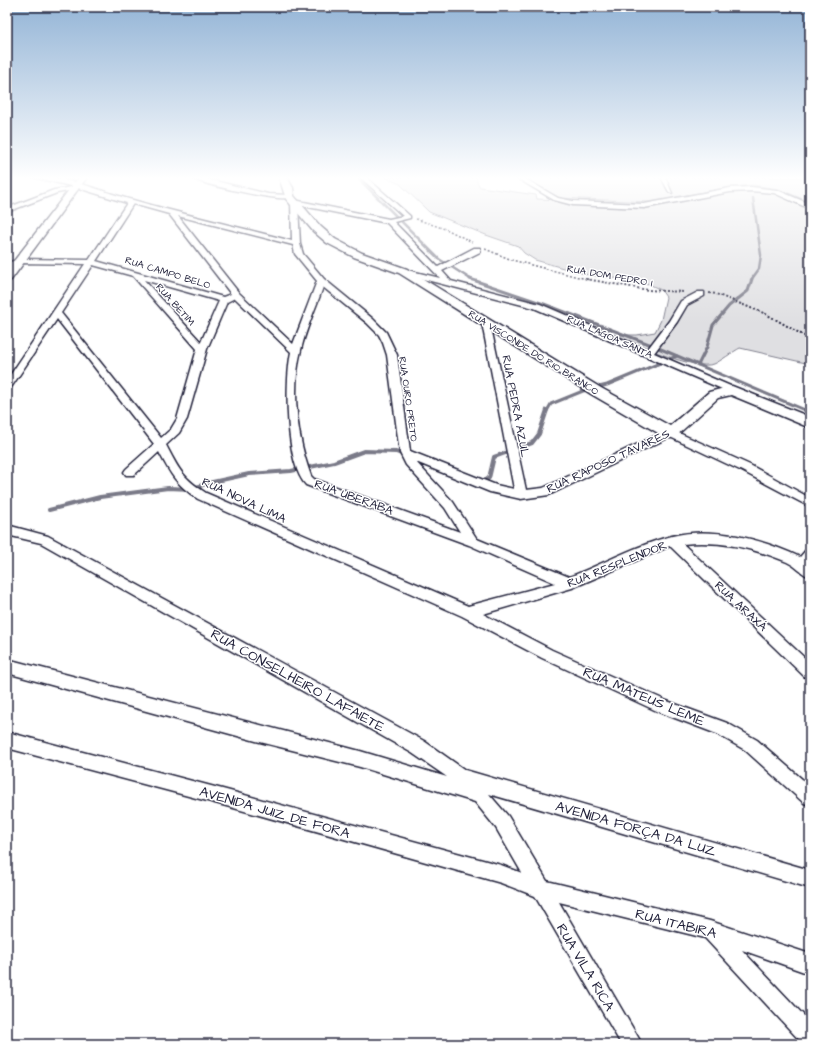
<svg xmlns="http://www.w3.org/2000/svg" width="817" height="1051" font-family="'Architects Daughter',sans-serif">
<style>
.green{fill:#dfdfe2;stroke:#80808e}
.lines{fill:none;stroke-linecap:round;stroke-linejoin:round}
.stream-far2{stroke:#7a7a88;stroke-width:2.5}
.stream-far1{stroke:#7a7a88;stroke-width:3}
.stream{stroke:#7a7a88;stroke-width:4}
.lane-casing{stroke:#22223b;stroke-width:3}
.street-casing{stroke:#22223b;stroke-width:3}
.secondary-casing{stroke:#22223b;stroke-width:3}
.path-far1{stroke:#22223b;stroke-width:1.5;stroke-dasharray:2 2;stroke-linecap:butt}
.path{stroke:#22223b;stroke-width:2;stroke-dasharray:2 2;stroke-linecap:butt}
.lane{fill:#fff;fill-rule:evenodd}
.street{fill:#fff;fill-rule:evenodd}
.secondary{fill:#fff;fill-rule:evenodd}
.labels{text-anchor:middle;stroke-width:3;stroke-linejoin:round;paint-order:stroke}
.far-street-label{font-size:10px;fill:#22223b;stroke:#fff}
.street-label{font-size:12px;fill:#22223b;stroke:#fff}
.near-street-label{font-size:14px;fill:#22223b;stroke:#fff}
</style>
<rect width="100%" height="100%" fill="#fff"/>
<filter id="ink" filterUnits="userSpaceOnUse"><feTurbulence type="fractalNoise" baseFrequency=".025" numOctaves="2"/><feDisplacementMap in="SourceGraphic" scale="8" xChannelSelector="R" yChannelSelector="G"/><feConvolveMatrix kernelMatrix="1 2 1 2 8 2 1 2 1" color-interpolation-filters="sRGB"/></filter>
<g filter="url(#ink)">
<!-- green -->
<g class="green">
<path d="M384,177h93v5l3,5 56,8 1,4 115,5 84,-13h37l37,18v155l-70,-16c-6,3 -21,14 -26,16 -20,7 -78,-20 -97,-29h20l18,-3 6,-12 5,-23 -5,-7 -12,-6 -19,-4 -42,-5 -53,-15 -11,-7 -6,-7 -32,-11 -57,-23 -29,-28z"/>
<path d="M522,177h288v25l-31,-13 -26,-4 -29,3 -73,14 -90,-4 -9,-3z"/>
</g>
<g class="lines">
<!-- stream-far2 -->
<g class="stream-far2">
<path d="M357,177l82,82 33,21"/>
<path d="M751,280l8,-11 2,-14 -8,-57"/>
</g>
<!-- stream-far1 -->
<g class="stream-far1">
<path d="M470,279l74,25 105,40 158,67"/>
<path d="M698,365l9,-18 6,-22 16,-19 19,-15 4,-12"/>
<path d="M547,411l4,-7 32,-13 24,-6 70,-29"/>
</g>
<!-- stream -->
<g class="stream">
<path d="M805,410l5,2"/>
<path d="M480,484l9,-6 5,-21 38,-14 7,-9 8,-24"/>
<path d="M49,510l51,-13 68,-9 23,1 17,-6 41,-9 42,-3 43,-9 30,-11 32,1 10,4"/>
</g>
<defs>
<path id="lane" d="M661,177h4l7,16 -3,-1z"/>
<g id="street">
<path d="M7,177h8l-8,3z"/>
<path d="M33,177c26,-4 73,16 100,23 52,15 106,27 159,41l-1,-39 3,-2 95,19 14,-3 -43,-39h6l44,39v2l-16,4 44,45 36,-19h6v4l-38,19 9,10 89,23 107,46 22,-29 12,-20 17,-9h6v4l-17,9 -10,17 -23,31 81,35 2,2 -2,2h-6l-195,-84 -134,-35 -1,-2 4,-2 37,9 -53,-55 -89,-18 2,39 3,10 21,25 49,40 13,13 11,23 13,96 86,34 18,4 -32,-166 4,-3 4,3 36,167 17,-2 127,-59 80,36 60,33v9l-68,-36 -72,-34 -121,58 -28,4 -31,-7 -74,-30 37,40 24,37 92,38c34,-13 67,-32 103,-41 41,-10 90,3 128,21l6,-7 4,-2v29c-8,-3 -14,-11 -23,-15 -33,-14 -69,-22 -104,-18l127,119v16l-5,-2 -135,-131 -98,42 -89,26 69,36 115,51 60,22 30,17 53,46v19l-6,-2 -59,-53 -28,-16 -58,-22 -117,-54 -80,-42 -264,-117c-22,-15 -27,-24 -39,-47l-25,23h-8l-2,-3 2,-3 28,-25 -97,-125 -47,70 -3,1v-10l78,-116 -64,-1 -14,4v-4l13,-4 69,1 38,-57 -52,-16zM133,204l36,10 62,80 -8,3 -127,-36zM178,216l115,29 2,9 22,27 -24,63 -54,-51zM93,265l40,11 64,73 -20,70 -6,10 -10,9 -100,-125zM144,280l75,21 -18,41zM323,287l44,36 12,12 4,8 4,12 13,98 6,12 39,43 15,24 -146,-53 -3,-3c-14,-38 -20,-86 -10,-126 5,-22 15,-42 22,-63zM235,298l56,54c-6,29 -6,111 15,133l163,60 86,38 -87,23 -262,-113c-24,-16 -27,-23 -40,-48l13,-12 8,-14 20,-70 20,-47z"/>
<path d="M190,177h9l69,17 21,1 3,2c-8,6 -93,-13 -102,-20z"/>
<path d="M515,177h7l36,21 15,3 71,3 86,-16 21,-1 26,3 33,14v5l-36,-16 -23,-2 -21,1 -86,16 -71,-3 -19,-5z"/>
<path d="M72,187l2,1v2l-17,3 -50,19v-4l47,-18z"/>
<path d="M7,525l41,11 376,205 41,29 345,100v18l-321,-94 19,22 39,65 163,40 100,33v20l-68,-24 68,72v22h-7l-98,-106 -146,-36 83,142h-21l-86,-148 -34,-13 -271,-76 -223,-59v-16l223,59 271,74 21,8 -26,-45 -21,-26 -115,-35 -104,-26 -249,-68v-14l353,92 87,26 -35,-24 -371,-210 -34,-8z"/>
</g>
<g id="secondary">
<path d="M79,177h8l-76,103 -4,1v-11z"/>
<path d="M279,177h8l6,11 1,8 27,31 14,12 27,14 45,16 194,119 69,38 39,-34 23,-6 78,31v11l-79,-33 -13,3 -43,39 -5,1 -5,-1 -74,-43 -192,-121 -45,-16 -27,-14 -14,-12 -27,-32z"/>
</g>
</defs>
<!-- lane casing -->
<use href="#lane" class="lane-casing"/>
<!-- street casing -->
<use href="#street" class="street-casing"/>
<!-- secondary casing -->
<use href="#secondary" class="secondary-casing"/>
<!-- path-far1 -->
<g class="path-far1">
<path d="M416,219l32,11 24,12"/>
<path d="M485,249l27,11 78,20"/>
</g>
<!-- path -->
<g class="path">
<path d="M586,279l62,11 36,2"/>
<path d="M709,293l7,1 50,20 44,25"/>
</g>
<!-- lane -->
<use href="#lane" class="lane"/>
<!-- street -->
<use href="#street" class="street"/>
<!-- secondary -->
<use href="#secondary" class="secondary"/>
</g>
</g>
<!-- sky -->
<linearGradient id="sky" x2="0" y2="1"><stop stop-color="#93b4d6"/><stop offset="0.55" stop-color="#fff"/><stop offset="1" stop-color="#fff" stop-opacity="0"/></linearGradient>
<rect width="817" height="324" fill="url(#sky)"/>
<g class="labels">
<!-- far-street labels -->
<g class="far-street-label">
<text transform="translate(168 272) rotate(17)" y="4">RUA CAMPO BELO</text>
<text transform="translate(610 275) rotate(10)" y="4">RUA DOM PEDRO I</text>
<text transform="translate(176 304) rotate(48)" y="4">RUA BETIM</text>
<text transform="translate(610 336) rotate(24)" y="4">RUA LAGOA SANTA</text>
<text transform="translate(534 352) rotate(32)" y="4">RUA VISCONDE DO RIO BRANCO</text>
<text transform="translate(409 399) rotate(82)" y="4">RUA OURO PRETO</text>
</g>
<!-- street labels -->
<g class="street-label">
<text transform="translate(516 406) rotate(79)" y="4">RUA PEDRA AZUL</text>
<text transform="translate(608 461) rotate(-25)" y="4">RUA RAPOSO TAVARES</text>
<text transform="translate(354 497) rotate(20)" y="4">RUA UBERABA</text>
<text transform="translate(244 500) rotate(25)" y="4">RUA NOVA LIMA</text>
<text transform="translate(617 564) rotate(-22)" y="4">RUA RESPLENDOR</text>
<text transform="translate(741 606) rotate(43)" y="4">RUA ARAXÁ</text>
</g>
<!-- near-street labels -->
<g class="near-street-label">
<text transform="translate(298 680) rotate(29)" y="5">RUA CONSELHEIRO LAFAIETE</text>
<text transform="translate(644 696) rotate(23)" y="5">RUA MATEUS LEME</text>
<text transform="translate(275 812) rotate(16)" y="5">AVENIDA JUIZ DE FORA</text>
<text transform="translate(636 828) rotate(16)" y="5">AVENIDA FORÇA DA LUZ</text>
<text transform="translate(676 923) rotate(14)" y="5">RUA ITABIRA</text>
<text transform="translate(586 967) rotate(59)" y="5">RUA VILA RICA</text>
</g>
</g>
<!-- margin -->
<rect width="817" height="1051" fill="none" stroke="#fff" stroke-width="24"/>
<rect x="12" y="12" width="793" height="1027" fill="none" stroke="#22223b" stroke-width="1.5" filter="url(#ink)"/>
</svg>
